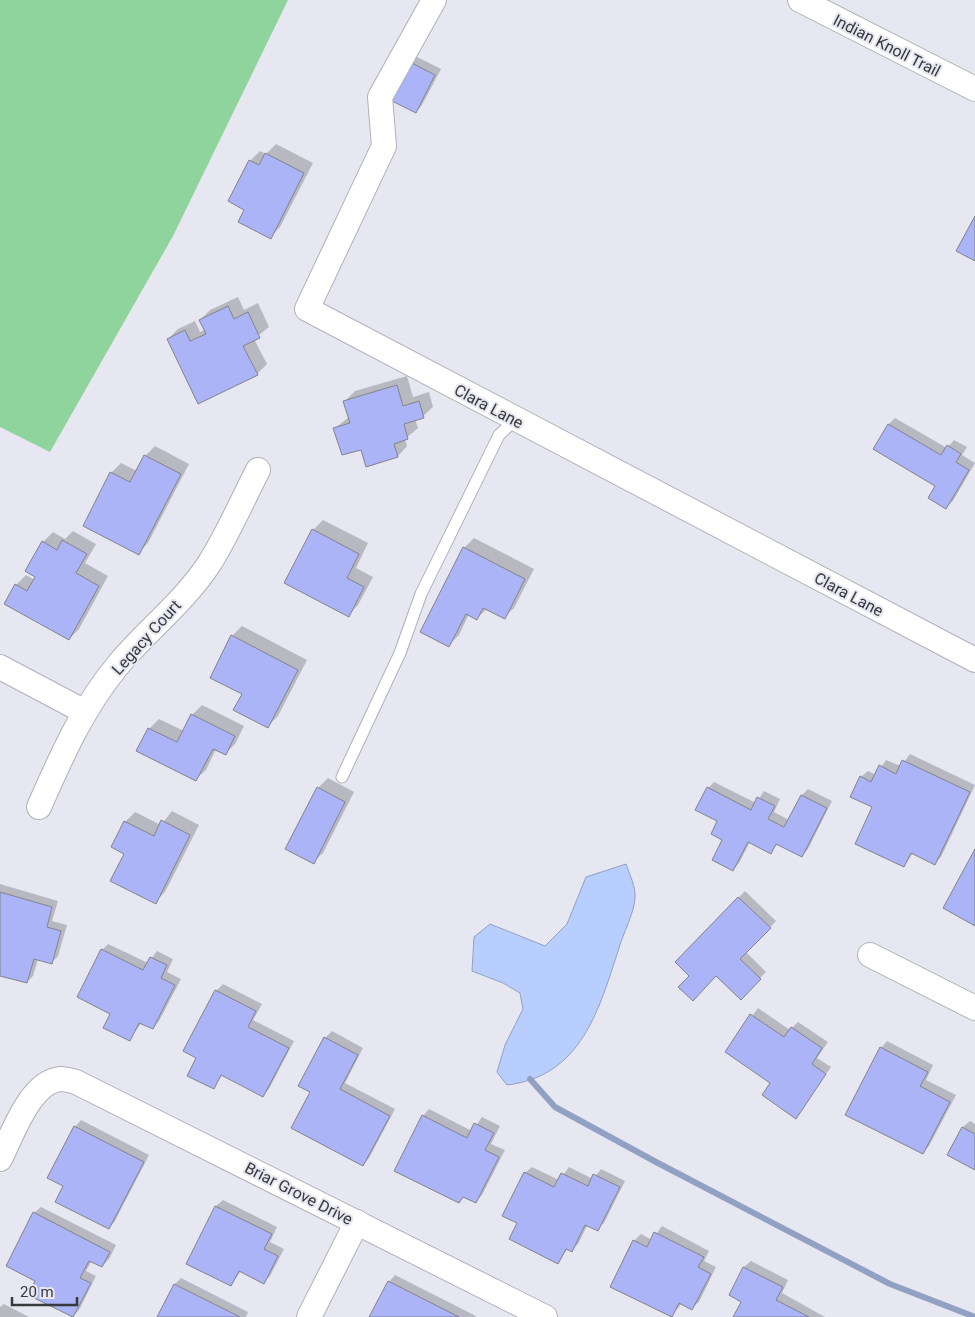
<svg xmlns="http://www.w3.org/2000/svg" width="975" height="1317" font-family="Roboto,sans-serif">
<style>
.green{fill:#8fd39d}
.water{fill:#b7cefe;stroke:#91a1c4}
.shadow{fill:#0003}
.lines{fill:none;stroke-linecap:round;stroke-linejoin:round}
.stream{stroke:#91a1c4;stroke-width:6}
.building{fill:#aab4f7;stroke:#82838b}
.lane-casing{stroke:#afb1b9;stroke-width:13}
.street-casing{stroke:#afb1b9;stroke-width:26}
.lane{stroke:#fff;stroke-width:11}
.street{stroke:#fff;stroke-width:24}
.labels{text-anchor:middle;stroke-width:4;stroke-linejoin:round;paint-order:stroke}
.street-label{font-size:16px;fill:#38393c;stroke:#e6e7f0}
</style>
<rect width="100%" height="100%" fill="#e6e7f0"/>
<!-- green -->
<path class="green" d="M0,0h288l-115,236 -123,216 -50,-25z"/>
<!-- water -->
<path class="water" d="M626,864c3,9 10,23 9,33 0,14 -12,37 -16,51 -20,61 -37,128 -112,137l-10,-13 8,-27 18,-36 -3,-16 -17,-10 -31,-12 2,-34 16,-13 55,22 22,-22 19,-47z"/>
<!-- shadow -->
<g class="shadow">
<path d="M413,55l28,14 -19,36 -6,7 -28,-14z"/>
<path d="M276,144l37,19 -33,64 -10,10 -24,-28 4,-48 10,-10 6,3z"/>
<path d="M238,297l6,13 14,-7 11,24 -15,12 13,25 -10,10 -89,-35 10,-10 17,-8 5,11 5,-2 -5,-10 10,-10z"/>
<path d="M407,376l6,21 16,-5 4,15 -10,9 -8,3 3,9 -13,11 2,7 -9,10 -36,-8 -27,-20 14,-11 -4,-16 10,-10z"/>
<path d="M895,418l52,30 7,-8 13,7 -5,8 13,8 -22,38 -7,6 -9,-22 -62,-36 14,-25z"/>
<path d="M155,446l34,18 -41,79 -10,10 -27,-80 10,-10 16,8 8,-15z"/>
<path d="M323,520l45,23 -12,25 17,9 -15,28 -10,10 -35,-85z"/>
<path d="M73,531l23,13 -11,19 23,13 -29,53 -10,10 -53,-54 10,-10 9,5 8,-38 10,-10 12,7z"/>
<path d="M474,538l60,31 -20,39 -10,9 -17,-8 -10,9 -8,-4 -10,21 -10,10 15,-97z"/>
<path d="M242,626l65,34 -29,56 -10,10 -25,-33 -11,-57z"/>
<path d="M202,705l42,21 -9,18 -10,10 -9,-5 -10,21 -10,9 -47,-50 10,-10 25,12 8,-16z"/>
<path d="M910,754l65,31 -34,72 -6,6 -22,-10 -9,13 -43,-89 7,-6 8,4 10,-15 15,6z"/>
<path d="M328,778l26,14 -31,61 -10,9 5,-74z"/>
<path d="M714,782l42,21 8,-12 16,8 -6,13 15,8 13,-25 6,-6 24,12 -24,48 -6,7 -24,-12 -8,8 -20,-10 -11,21 -6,7 -25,-82z"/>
<path d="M172,811l27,14 -34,67 -10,10 -29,-48 -13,-7 12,-25 10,-10 26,13z"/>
<path d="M0,884l58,17 -6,20 15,4 -9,31 -7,7 -13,-4 -5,17 -6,6 -27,-7z"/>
<path d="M745,891l31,30 -30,31 20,20 -25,26 -25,-24 -39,-12z"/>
<path d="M108,944l40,19 9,-12 16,8 -6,13 14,7 -22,42 -6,7 -11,-6 -12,17 -28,-89z"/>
<path d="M223,984l39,20 -9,16 41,21 -25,48 -6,6 -40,-21 -10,14 -15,-30 18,-67z"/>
<path d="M758,1008l32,22 8,-8 30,20 -11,16 14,9 -35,50 -24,-35 -46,-30z"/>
<path d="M332,1031l31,17 -18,35 50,26 -26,49 -6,7 -52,-73 -11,-6 25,-48z"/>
<path d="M887,1041l46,24 -7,15 30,15 -27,51 -6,7 -42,-105z"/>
<path d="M429,1109l43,22 10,-14 18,9 -9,18 14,6 -23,45 -6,7 -12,-6 -5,6 -36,-86z"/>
<path d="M81,1120l68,35 -34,66 -6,7 -44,-42 10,-59z"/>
<path d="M970,1121l5,3v45l-26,-14 14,-28z"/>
<path d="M532,1167l27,13 10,-13 24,12 8,-10 24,12 -21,42 -7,6 -9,-5 -10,20 -7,6 -3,-2 -10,14 -39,-39 6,-50z"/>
<path d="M223,1200l54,27 -7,15 14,7 -14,27 -6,6 -23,-11 -10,14 -43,-22 28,-57z"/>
<path d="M41,1207l75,38 -7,14 -7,7 -10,-6 -6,11 10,5 -17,34 -7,7 -42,-22 7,-15 -3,-67z"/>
<path d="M662,1226l47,25 -5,10 12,6 -17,35 -7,6 -10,-5 -11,14 -60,-31 23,-45 7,-7 11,6z"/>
<path d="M751,1261l37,19 -6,13 43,24h-90l8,-16 -12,-7 13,-27z"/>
<path d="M395,1275l81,41 -1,1h-104l18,-35z"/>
<path d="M181,1278l67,34 -2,5h-88l17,-33z"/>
<path d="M4,1304l25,13h-29v-10z"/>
</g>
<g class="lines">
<!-- stream -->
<path class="stream" d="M530,1079l25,28 101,55 234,122 85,33"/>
</g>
<!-- building -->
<g class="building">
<path d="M406,60l29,15 -19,38 -30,-15z"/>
<path d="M265,153l39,20 -33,66 -33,-17 6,-12 -16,-9 21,-41 10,5z"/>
<path d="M975,216v45l-19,-10z"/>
<path d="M228,306l6,13 14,-7 12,26 -17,8 15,29 -60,29 -31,-65 18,-9 5,11 16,-7 -7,-14z"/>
<path d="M397,385l6,21 16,-5 5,17 -20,6 4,15 -14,5 4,13 -32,10 -5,-17 -19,5 -9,-27 17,-5 -7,-22z"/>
<path d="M888,424l53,31 6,-10 14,9 -5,8 13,8 -23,39 -18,-11 7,-12 -62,-37z"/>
<path d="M144,455l37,19 -42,81 -56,-29 27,-54 20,10z"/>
<path d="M312,529l47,25 -12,24 17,9 -15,30 -65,-34z"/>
<path d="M62,540l25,14 -11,19 23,13 -30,54 -65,-36 11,-20 12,7 8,-14 -10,-6 17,-30 15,9z"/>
<path d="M463,547l62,32 -20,40 -22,-11 -6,12 -11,-6 -17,33 -29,-15z"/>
<path d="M231,635l67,35 -30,58 -35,-18 9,-16 -32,-16z"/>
<path d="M191,714l44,22 -9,19 -13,-6 -17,32 -60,-30 12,-23 29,14z"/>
<path d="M902,760l68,32 -35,73 -24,-12 -7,14 -49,-23 17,-37 -22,-10 10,-21 11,6 8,-17 17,9z"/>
<path d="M317,787l28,15 -31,62 -29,-15z"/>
<path d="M707,787l44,23 6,-13 18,9 -7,13 16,8 17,-32 26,13 -25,49 -26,-13 -5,10 -23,-12 -15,29 -21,-11 10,-20 -11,-6 6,-13 -22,-11z"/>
<path d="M161,820l29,15 -34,69 -46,-23 14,-27 -13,-7 13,-26 30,15z"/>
<path d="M975,849v77l-32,-18z"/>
<path d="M0,892l52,15 -5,20 14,4 -9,33 -18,-5 -7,24 -27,-7z"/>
<path d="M738,897l33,31 -31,31 21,20 -20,21 -25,-24 -23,25 -15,-14 11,-11 -14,-14z"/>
<path d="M101,949l42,21 7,-13 17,8 -6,13 14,7 -22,44 -14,-6 -9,18 -27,-13 7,-14 -33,-17z"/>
<path d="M215,990l41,21 -8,16 41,21 -26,49 -42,-22 -7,14 -27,-13 9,-18 -13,-7z"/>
<path d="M750,1014l34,23 7,-10 31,21 -10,16 14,10 -30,45 -34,-24 8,-12 -45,-31z"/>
<path d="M324,1037l34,18 -18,34 50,27 -27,50 -72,-38 19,-36 -12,-6z"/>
<path d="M880,1047l48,25 -8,14 30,16 -27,52 -78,-39z"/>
<path d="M422,1115l45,23 7,-15 20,10 -9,17 14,7 -23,46 -13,-6 -4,6 -65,-32z"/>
<path d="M74,1126l70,36 -35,67 -54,-27 8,-16 -16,-8z"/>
<path d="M962,1127l13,7v36l-28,-15z"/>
<path d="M524,1172l30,15 7,-14 27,13 5,-12 27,13 -22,44 -13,-6 -13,27 -6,-3 -8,15 -49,-25 8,-16 -15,-7z"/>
<path d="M215,1206l57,28 -8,15 14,7 -14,28 -25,-13 -8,15 -45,-22z"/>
<path d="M33,1212l77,40 -8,15 -13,-6 -9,17 11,5 -18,34 -45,-22 7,-14 -29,-15z"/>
<path d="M654,1232l50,25 -6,10 13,7 -19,36 -13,-7 -7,14 -62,-30 23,-47 14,7z"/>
<path d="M743,1267l40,20 -7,13 33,17h-76l8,-15 -12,-7z"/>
<path d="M388,1281l71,36h-90z"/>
<path d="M174,1284l66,33h-83z"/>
</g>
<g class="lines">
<defs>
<path id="lane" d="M342,777l58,-124 21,-59 78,-159 16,-15"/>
<g id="street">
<path d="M434,0l-54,97 4,49 -77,163 668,351"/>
<path d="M800,0l175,89"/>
<path d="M0,667l85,45"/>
<path d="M39,807c22,-50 44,-100 79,-142 29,-35 66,-63 91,-101 19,-30 33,-63 49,-94"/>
<path d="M870,955l105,53"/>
<path d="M0,1159c12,-23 30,-78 61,-80 5,0 11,2 15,3l469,235"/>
<path d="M309,1317l48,-95"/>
</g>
</defs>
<!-- lane casing -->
<use href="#lane" class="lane-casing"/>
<!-- street casing -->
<use href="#street" class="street-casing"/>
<!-- lane -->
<use href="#lane" class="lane"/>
<!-- street -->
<use href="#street" class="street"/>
</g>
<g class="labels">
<!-- street labels -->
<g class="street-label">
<text transform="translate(887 45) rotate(27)" y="6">Indian Knoll Trail</text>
<text transform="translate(489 406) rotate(28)" y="6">Clara Lane</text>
<text transform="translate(849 594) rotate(28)" y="6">Clara Lane</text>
<text transform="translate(146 637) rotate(-48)" y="6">Legacy Court</text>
<text transform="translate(299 1193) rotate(27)" y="6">Briar Grove Drive</text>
</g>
</g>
<!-- scale -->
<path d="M12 1297v8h65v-8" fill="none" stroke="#38393c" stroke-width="2.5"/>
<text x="20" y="1297" font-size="15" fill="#38393c" stroke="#e6e7f0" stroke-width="4" paint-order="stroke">20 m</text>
</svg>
